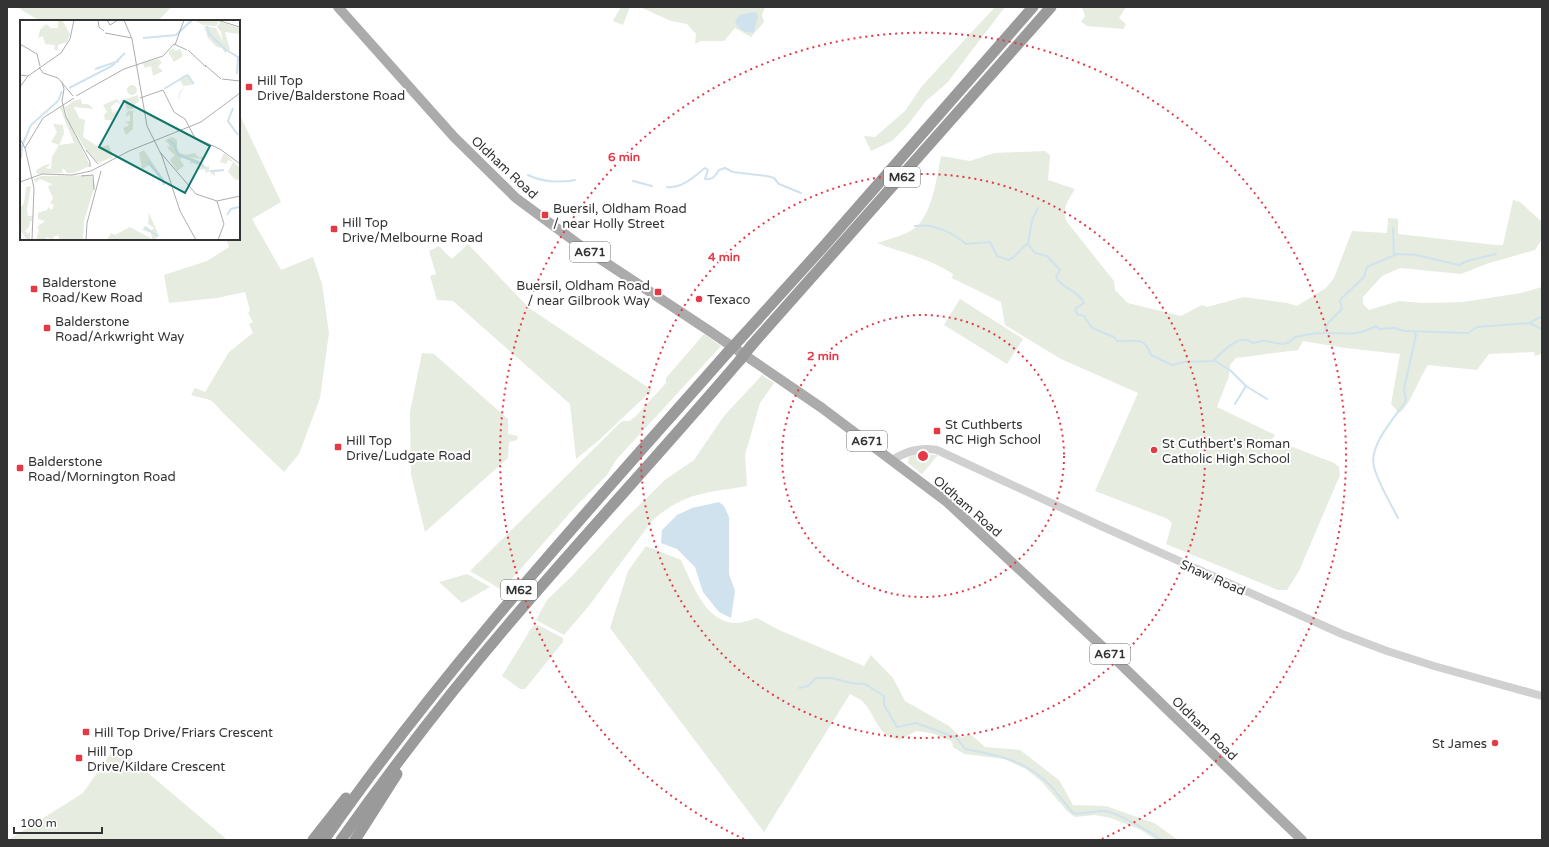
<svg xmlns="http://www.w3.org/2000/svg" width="1549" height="847" font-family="'Varela Round',sans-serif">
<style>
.green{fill:#e6ecdf}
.water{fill:#cfe2ee}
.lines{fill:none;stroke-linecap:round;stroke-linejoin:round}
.stream{stroke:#cfe2ee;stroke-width:2}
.tertiary{stroke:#d0d0d0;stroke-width:8}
.primary{stroke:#ababab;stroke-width:10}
.motorway{stroke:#9a9a9a;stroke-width:11}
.motorway-bridge{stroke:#9a9a9a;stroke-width:11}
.ring{fill:none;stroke:#e63946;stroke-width:2;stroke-dasharray:2 4}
.poi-dot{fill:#e63946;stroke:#fff;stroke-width:1.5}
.labels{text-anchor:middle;stroke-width:4;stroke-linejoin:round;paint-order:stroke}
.shield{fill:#fff;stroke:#707070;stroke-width:1}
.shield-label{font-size:12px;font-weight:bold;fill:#333}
.poi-label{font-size:13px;fill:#333;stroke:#fff;text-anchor:start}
.street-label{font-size:13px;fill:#333;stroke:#fff}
.inset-river{fill:none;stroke:#cfe2ee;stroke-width:2}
.inset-road{fill:none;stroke:#adadad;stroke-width:1}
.view{fill:#0f766e;fill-opacity:0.15;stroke:#0f766e;stroke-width:2}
.inset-edge{fill:none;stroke:#333;stroke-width:2}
.centre{fill:#e63946;stroke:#fff;stroke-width:2}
.ring-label{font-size:12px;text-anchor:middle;font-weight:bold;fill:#e63946;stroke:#fff;stroke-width:4;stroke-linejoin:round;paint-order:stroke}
</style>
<rect width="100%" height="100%" fill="#fff"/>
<!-- green -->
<g class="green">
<path d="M17,7h154l-12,13 2,1h-121z"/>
<path d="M621,7h9l-7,18 -10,-4z"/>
<path d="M640,7h125l-3,8 2,7 -13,15 -16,-9 -11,13h-23l-6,3 1,-10 -9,-10 -16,-3z"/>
<path d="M995,7h10l-58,76 -21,18 -20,26 -14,14 -21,10 -7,-15 11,1 30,-26 17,-25z"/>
<path d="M1082,7h44l-7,11 7,6 -3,5 -36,-3 -6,-4 4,-6z"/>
<path d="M239,113l42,89 -29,17 29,51 32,-13 9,27 7,49 -9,65 -21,56 -15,18 -62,-60c-13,-17 -13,-11 -31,-17l4,-7 10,4 24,-40 24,-19 -4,-9 4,-2 -5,-9 2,-3 -5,-18 -28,6 -48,5 -5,-28 43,-14 22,-14 -3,-8h13z"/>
<path d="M1045,151l5,4 -2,25 27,9c-7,12 -14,20 -8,33l47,59 1,9 13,13 53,13 21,-11 5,2 37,-10 43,6 10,3 29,-18 8,-10 18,-47 35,2 1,-15 10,1v15l98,11h7l10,-45 7,2 22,20v17l-7,11 -46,13 -28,11 -61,-6 -18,8 -19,21v7l6,6 30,-9 24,2 40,-1 58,-9 21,-6v66l-7,3 -1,-4 -45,2 -12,16 -49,-5c-9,13 -18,41 -29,48l-8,-9 9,-50 -55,-6 -42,-7 -5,9 -62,8 -6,7 -1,11 -12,31 58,28 -3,4 62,24 5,4 1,8 -41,96 -12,19h-9l-112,-46 6,-21 -4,-4 -73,-28 43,-98 -77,-34 -56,-34 -4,-23 -49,-24 1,-4c-24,-16 -50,-21 -76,-31 12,-4 27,-7 38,-15 17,-13 22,-52 26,-72l29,5 24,-8z"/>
<path d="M468,244l61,64 123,82 -54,51 -22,18 -6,-55 -117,-103 -16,-1 -7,-24 6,-2 -7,-23 10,-5 13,13z"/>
<path d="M960,299l63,40 -16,25 -63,-39z"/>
<path d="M704,334l17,12 -105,114 -9,15 -31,31 -74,84 -32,-19 152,-150h7l6,-4 31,-34v-5z"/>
<path d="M422,353l12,1 74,65v15l10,2 -1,4 -8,2 -1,16 -83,74 -14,-58 -1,-62z"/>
<path d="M762,375l12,8 -14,20 -15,52 2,31c-40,7 -63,6 -95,35l-64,86 -24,28 -28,-15 11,-20 25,-24 54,-58 40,-39 28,-19 30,-44z"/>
<path d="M914,454l24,1 -16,19 -14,-11 1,-6z"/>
<path d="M646,546l35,14c11,23 24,62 54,63 7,0 15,-3 22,-5l22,12 85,36 7,-11 22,23 12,23 44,25 13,12 7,-5 16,14 35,3 39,30 14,25 33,1 48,17 24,17h-22l-15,-10 -30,-12 -16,-3 -20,2 -8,-6 -25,-29 -16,-13 -22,-10 -40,-5 -11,-7 -1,-6 -21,-8 -15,-2 -17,9c-24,-5 -23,-27 -38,-40 -3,-2 -8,-4 -11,-6l-86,138 -154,-204 18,-57z"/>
<path d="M467,574l23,13 -28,16 -23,-21z"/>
<path d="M538,625l25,13v4l-38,47h-5l-18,-13 30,-49z"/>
<path d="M116,746l109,92 2,2h-216l-1,-1 73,-46z"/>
</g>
<!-- water -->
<g class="water">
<path d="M755,12l3,4 -4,16c-8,2 -15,-2 -19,-10l4,-7z"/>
<path d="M719,502l5,4 5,11v57l6,17 -4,27 -12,-6 -16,-20 -8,-25 -18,-18 -16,-6 1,-13 15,-15 15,-7z"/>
</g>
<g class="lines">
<!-- stream -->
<g class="stream">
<path d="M528,175c14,7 32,8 47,5"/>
<path d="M633,181l19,5"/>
<path d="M667,187c15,2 28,-11 38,-19l3,2 -3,9c8,1 10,-3 14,-9l6,-2 8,4 34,4 7,2 5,6 22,9"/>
<path d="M915,226c18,-3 37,6 51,18l24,-2 7,14 12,4c9,-4 10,-12 19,-16l7,9 12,3 13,14 -4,7c6,12 22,13 28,26l-9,6 2,5 7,2 8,12 22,9 3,4c18,1 27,-6 34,14l21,10 12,-3 29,-1c11,-10 26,-29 40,-18 5,-1 9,-3 13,-2 13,2 19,7 29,-4 9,-2 19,-4 29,-4 22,-1 29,5 52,-7l3,3 16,-1 9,3 64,2 9,-6 52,-4 13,-7"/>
<path d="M1393,228l1,27"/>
<path d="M1028,244l4,-24 6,-12"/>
<path d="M1529,323l13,6"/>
<path d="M1324,332l4,-9 14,-14 -2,-9 24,-23 3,-10 30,-13 19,1 43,10 8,-4 29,-7"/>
<path d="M1214,360l17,11 15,15 21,13"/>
<path d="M1235,404l11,-18"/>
<path d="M1398,518c-8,-16 -19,-33 -24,-51 -6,-21 21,-50 32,-66l-2,-12 12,-54 -2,-4"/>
<path d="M799,688l9,-2 8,-8h16l19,5 14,1 19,12v9l13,22 19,-4 41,15 8,11c27,5 55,10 77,29 12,9 21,24 31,35 11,2 20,-2 31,-2 10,0 49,22 57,29"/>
</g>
<!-- tertiary -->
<path class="tertiary" d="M892,460c15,-9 28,-13 45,-10l164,76 241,108 45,17 47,15 108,30"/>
<!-- primary -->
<path class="primary" d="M338,7l116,130 62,61 69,51 123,81 114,78 125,94 160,149 195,189"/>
<!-- motorway -->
<g class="motorway">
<path d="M740,339l84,-93 209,-239"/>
<path d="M751,346l300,-339"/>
<path d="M313,840l33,-42"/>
<path d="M324,840c121,-174 265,-330 404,-488"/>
<path d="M341,840c54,-76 111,-150 171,-220 75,-88 153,-172 228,-260"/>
<path d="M355,840l42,-66"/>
</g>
<!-- motorway-bridge -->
<g class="motorway-bridge">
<path d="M728,352l12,-13"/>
<path d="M740,360l11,-14"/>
</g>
</g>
<!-- distance rings -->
<g class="ring">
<circle cx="923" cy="456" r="141"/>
<circle cx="923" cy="456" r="282"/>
<path d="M744 839A423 423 0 1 1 1102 839"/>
</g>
<!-- markers -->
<g class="poi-dot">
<rect x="245" y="83" width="8" height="8" rx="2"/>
<rect x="541" y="211" width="8" height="8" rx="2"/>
<rect x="330" y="225" width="8" height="8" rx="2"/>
<rect x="30" y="285" width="8" height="8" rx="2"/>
<rect x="654" y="288" width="8" height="8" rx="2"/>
<circle cx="699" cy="299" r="4"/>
<rect x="43" y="324" width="8" height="8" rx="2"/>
<rect x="933" y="427" width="8" height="8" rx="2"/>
<rect x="334" y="443" width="8" height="8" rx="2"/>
<circle cx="1154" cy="450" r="4"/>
<rect x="16" y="464" width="8" height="8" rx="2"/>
<rect x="82" y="728" width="8" height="8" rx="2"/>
<circle cx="1495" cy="743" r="4"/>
<rect x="75" y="754" width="8" height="8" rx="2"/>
</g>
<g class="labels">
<!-- shield labels -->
<g class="shield">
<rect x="884" y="167" width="36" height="20" rx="3"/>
<rect x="570" y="242" width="40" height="20" rx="3"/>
<rect x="847" y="431" width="40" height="20" rx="3"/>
<rect x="501" y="580" width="36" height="20" rx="3"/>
<rect x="1090" y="644" width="40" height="20" rx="3"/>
</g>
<g class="shield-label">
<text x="902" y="181">M62</text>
<text x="590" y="256">A671</text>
<text x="867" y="445">A671</text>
<text x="519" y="594">M62</text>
<text x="1110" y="658">A671</text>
</g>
<!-- poi labels -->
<g class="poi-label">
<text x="257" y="85">Hill Top<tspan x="257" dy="15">Drive/Balderstone Road</tspan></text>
<text x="553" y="213">Buersil, Oldham Road<tspan x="553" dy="15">/ near Holly Street</tspan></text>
<text x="342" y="227">Hill Top<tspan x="342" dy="15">Drive/Melbourne Road</tspan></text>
<text x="42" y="287">Balderstone<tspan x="42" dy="15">Road/Kew Road</tspan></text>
<text x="650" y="290" text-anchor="end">Buersil, Oldham Road<tspan x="650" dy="15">/ near Gilbrook Way</tspan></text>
<text x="707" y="304">Texaco</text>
<text x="55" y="326">Balderstone<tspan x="55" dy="15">Road/Arkwright Way</tspan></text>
<text x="945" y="429">St Cuthberts<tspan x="945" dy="15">RC High School</tspan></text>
<text x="346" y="445">Hill Top<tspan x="346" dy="15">Drive/Ludgate Road</tspan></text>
<text x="1162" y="448">St Cuthbert's Roman<tspan x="1162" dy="15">Catholic High School</tspan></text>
<text x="28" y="466">Balderstone<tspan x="28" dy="15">Road/Mornington Road</tspan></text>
<text x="94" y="737">Hill Top Drive/Friars Crescent</text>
<text x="1487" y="748" text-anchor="end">St James</text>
<text x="87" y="756">Hill Top<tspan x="87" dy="15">Drive/Kildare Crescent</tspan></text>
</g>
<!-- street labels -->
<g class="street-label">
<text transform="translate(505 167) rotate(43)" y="5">Oldham Road</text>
<text transform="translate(968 506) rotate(41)" y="5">Oldham Road</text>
<text transform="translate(1213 577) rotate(24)" y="5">Shaw Road</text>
<text transform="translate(1205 728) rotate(44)" y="5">Oldham Road</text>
</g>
</g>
<!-- overview -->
<g transform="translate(20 20)">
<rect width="220" height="220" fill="#fff"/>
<path d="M38,0h4l8,14 -3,8 -9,3v6l-4,-2 1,-4 -10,-1 -2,-8 -5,2 2,-8 6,-6 5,4h7zM174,0h22l3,1 -3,5 -13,-1zM200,2l20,6v6l-15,-2 5,18 -5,3 -3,-5 -5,-1 -9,-9 -4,-12 12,2 7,14 -2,-10 -4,-5zM153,28l2,3 5,-2 3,7 -9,6 -6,-10zM138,39l4,3 -4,5 5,4 -10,5 -2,-10 -6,2 -2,-5zM169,55l5,9 -10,2v1l-4,7 -1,2 1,3 -2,-1 1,-5 5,-6 -4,-7zM107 70a5 5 0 1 1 10 0a5 5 0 1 1-10 0ZM118,75l1,6 -6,5 1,3h-7l-2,-8h-6zM61,79l1,5h6l6,5 -20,-2 5,11 6,2 -2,17 16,10 10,-2 4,12 -12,5h-4l-13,-15 -15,-25 -5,-17 2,2 7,-6zM97,79l4,5 -5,-2 -5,5 1,3h3l-4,1 2,2 5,-3 -5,10h-8l-1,-5 3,-3 -4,-7zM42,86l28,60 -16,7h-7l-4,-5 -1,5 -25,1 -1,-4 9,-5 6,-1 -5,4 5,1 1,-12 7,-12 15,-2 -14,-35zM104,90l11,1 -2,1v17l-7,6 -3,-7 5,-2 1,-2 -4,-2 5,-1v-6l-5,1 3,-5zM33,104l10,1 1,9 -2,4 -2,-1 2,2 -3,6 -8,-3 6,-10zM152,117l5,3v9l3,4 7,2 7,-2 6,5 2,-2v3l-12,-2 11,5 5,5 3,-1v4l15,2h-9v4l-7,-5 -2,3 -1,-5 -6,1v-5l-7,-2 -3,1 2,-3 -9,-4 -2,2 4,7 -7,5 -7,-11 5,-5 -6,-5 -2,-4 4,1 -6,-7zM124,130l20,30 -1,4 -12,-20 -9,5 -3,-16zM204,133l16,15v11l-4,1 -8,-8 5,-10 -5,-2 -2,4 -6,-2zM71,155l4,10 -11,36 -1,19h-23l-2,-5 -5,2 1,3 -8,-3v3h-10l3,-10 -2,-3 8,-6 -7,-2v-6l9,-3 1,-3 4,3 2,-5 -4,-2 3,-5 -5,-11 4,-3 -12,-5 -5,4 -1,-4 7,-3zM11,166l-4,24 1,6h5l-1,5h-2l-1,6 -4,4 3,3 2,-3v9h-3l-7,-11v-21l4,-5 2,-16zM129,193l10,23 -5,4h-47l4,-7 4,2 15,-8 22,12 -1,-6 -9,-3 3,-4 6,5 3,-3 -6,-4z" fill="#e6ecdf"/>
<path class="inset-river" d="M187,6l2,8 18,17M123,18l33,-3 16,-15M208,31l10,6 -1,17M75,49l24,-8M49,68l43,-22 13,-13M144,69l23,-14 7,9M213,88l-5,13 10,14M148,120l6,4 4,11 22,8 5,5M1,138l1,-12 9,-21 27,-24 4,-10M128,142l15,18 1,5M191,151l13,-1M207,195l4,-6 8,-2M125,207l12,9"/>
<path class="inset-road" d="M78,0l1,7 5,4M87,0l3,5 8,-5M104,0l8,19 15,87 15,30 18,55 16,29M197,0l23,7M85,13l27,5M0,24l17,10 3,12M155,25l9,-25M168,30l18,17M185,45l16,14M19,47l4,6 15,5 15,18M0,55l8,1 33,-23 9,-14 4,-19M202,59l18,2M42,62l2,7 -2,12 4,16 24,45v5M0,67l8,-11M56,76l48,-27 39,-13 11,-12 13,6M120,78l23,-8 11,22 11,7 10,19 25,11 20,15M0,119l5,9 9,40 -2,52M5,128l18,-30 31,-20M66,130l12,14M140,132l36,42 21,7M73,155l1,15M61,156l12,-1M0,162l22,-8 30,1 19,-4 38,-20 72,-29 39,-29M197,181l7,23 -6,16M197,181l23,-5M66,220l1,-17 14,-52"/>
<path class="view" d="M104,81l86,45 -25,47 -86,-46z"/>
<rect width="220" height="220" class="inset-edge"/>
</g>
<circle cx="923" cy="456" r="6" class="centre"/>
<g class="ring-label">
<text x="624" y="161">6 min</text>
<text x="724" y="261">4 min</text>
<text x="823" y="360">2 min</text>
</g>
<!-- border -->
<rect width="1549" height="847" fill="none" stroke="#333333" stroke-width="16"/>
<!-- scale -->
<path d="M14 827v6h88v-6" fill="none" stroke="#333333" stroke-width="2"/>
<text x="20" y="827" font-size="12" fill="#333333" stroke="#ffffff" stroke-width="3" paint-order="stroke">100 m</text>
</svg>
